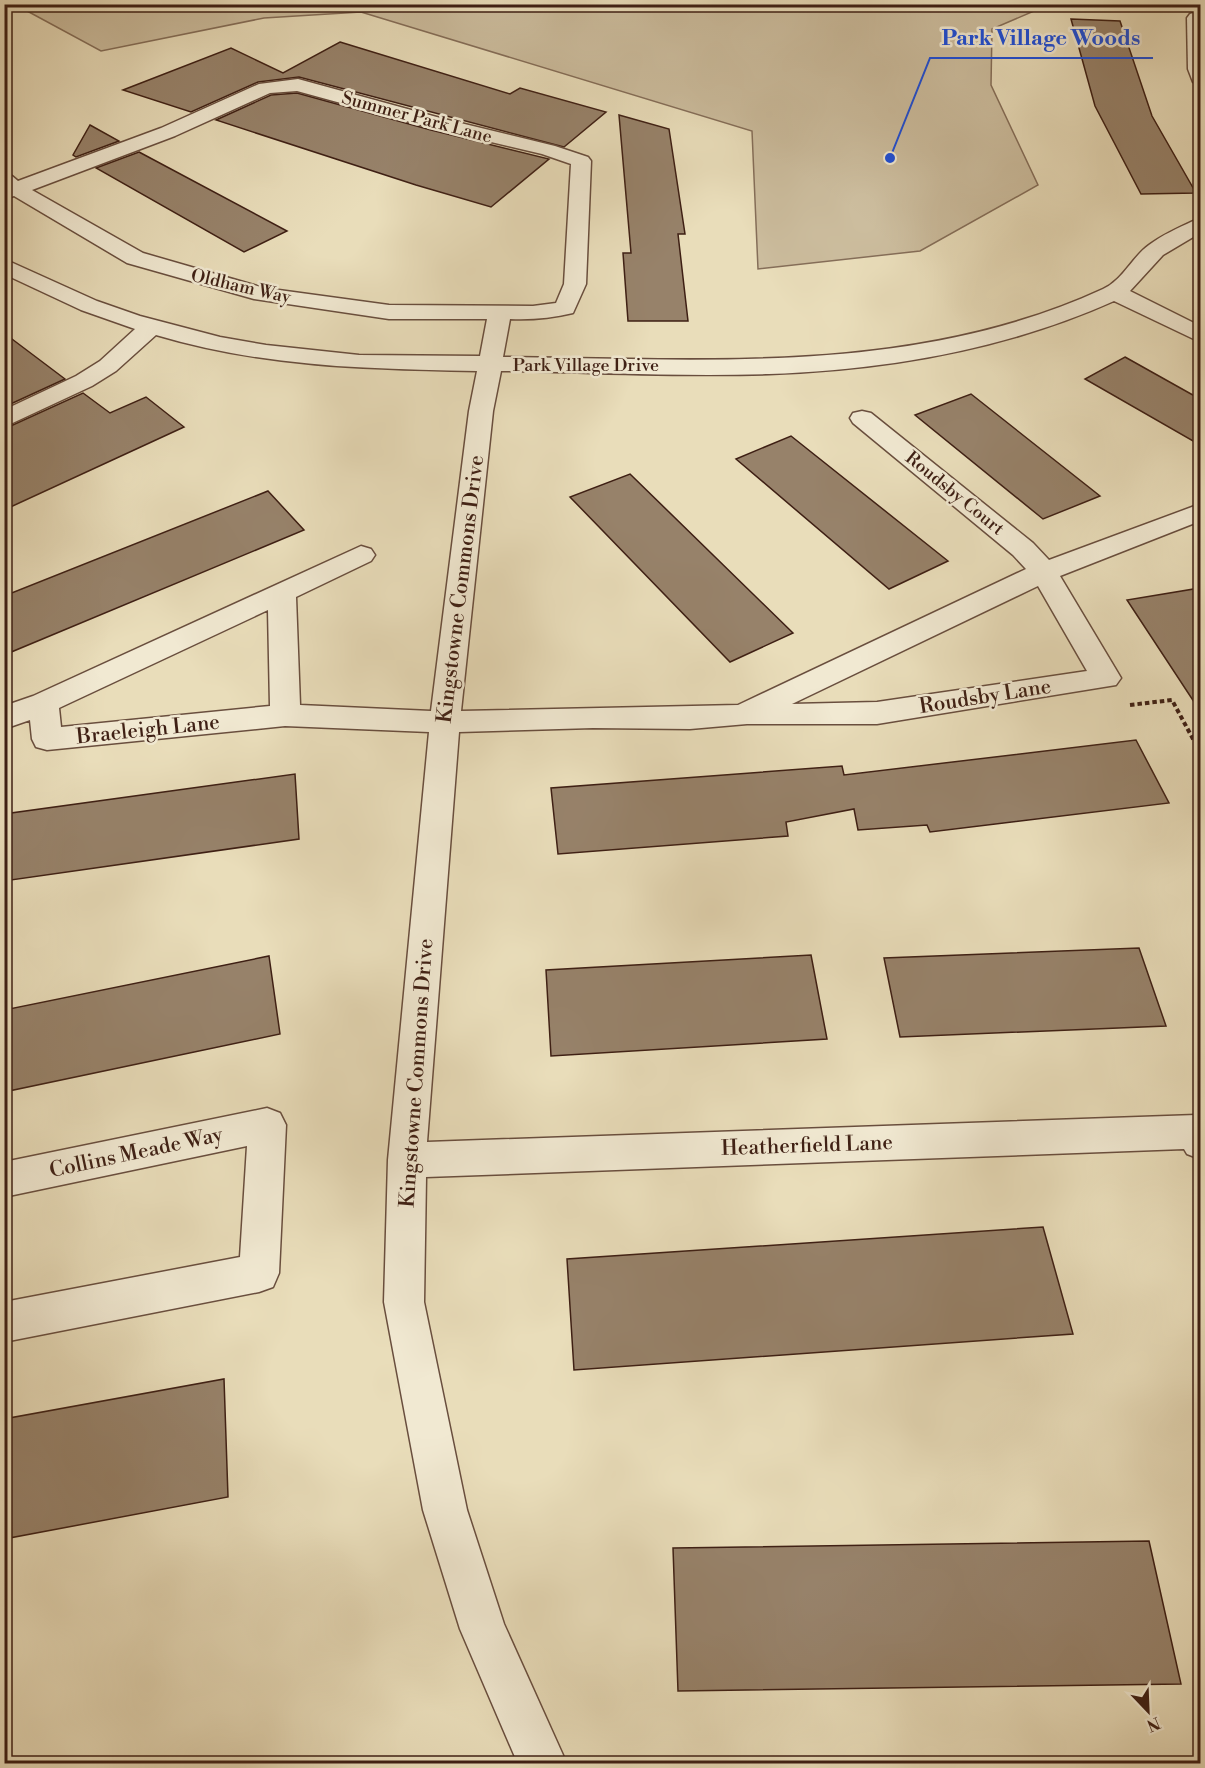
<svg xmlns="http://www.w3.org/2000/svg" width="1205" height="1768" font-family="'Libre Bodoni',serif">
<style>
.green{fill:#ccbd9e;stroke:#856e59;stroke-width:1.5}
.building{fill:#97826a;stroke:#3e1f14;stroke-width:1.5}
.lines{fill:none;stroke-linecap:round;stroke-linejoin:round}
.minor-casing{stroke:#694e3e;stroke-width:3}
.path{stroke:#3e1f14;stroke-width:4;stroke-dasharray:4.5 3;stroke-linecap:butt}
.minor{fill:#f1e9d2;fill-rule:evenodd}
.labels{text-anchor:middle;stroke-width:5;stroke-linejoin:round;paint-order:stroke}
.far-street-label{font-size:18px;fill:#3e1f14;stroke:#f1e9d2}
.street-label{font-size:21px;fill:#3e1f14;stroke:#f1e9d2}
.leader{fill:none;stroke:#1d4ed8;stroke-width:2}
.callout-dot{fill:#1d4ed8;stroke:#f1e9d2;stroke-width:2}
.callout-label{font-size:22px;text-anchor:middle;font-weight:bold;fill:#1d4ed8;stroke:#f1e9d2;stroke-width:5;stroke-linejoin:round;paint-order:stroke}
</style>
<rect width="100%" height="100%" fill="#e9ddba"/>
<filter id="stains"><feTurbulence type="fractalNoise" baseFrequency=".00333" numOctaves="4"/><feColorMatrix values="0 0 0 0 .2 0 0 0 0 .09 0 0 0 0 .02 0 0 0 .5 -.17"/></filter>
<radialGradient id="worn" r=".72"><stop offset=".6" stop-color="#630" stop-opacity="0"/><stop offset="1" stop-color="#630" stop-opacity=".3"/></radialGradient>
<!-- green -->
<path class="green" d="M16,5h1032l-56,24 -1,56 47,100 -118,66 -162,18 -6,-138 -391,-119 -97,6 -163,33z"/>
<!-- building -->
<g class="building">
<path d="M1071,19l49,2 32,95 44,77 -55,1 -46,-88z"/>
<path d="M340,42l170,52 10,-6 86,24 -42,35 -265,-70 -41,5 -67,30 -68,-22 108,-42 52,25z"/>
<path d="M297,93l134,37 118,29 -58,48 -75,-22 -200,-65 55,-25z"/>
<path d="M619,115l50,14 16,105h-7l10,87h-60l-5,-68h8z"/>
<path d="M90,125l29,16 -43,16 -3,-2z"/>
<path d="M139,152l148,79 -43,21 -148,-84z"/>
<path d="M4,333l61,46 -61,28z"/>
<path d="M1125,357l75,42v46l-115,-66z"/>
<path d="M83,393l27,20 36,-16 38,30 -180,83v-81z"/>
<path d="M971,394l129,102 -57,23 -128,-104z"/>
<path d="M791,436l157,125 -59,28 -153,-130z"/>
<path d="M630,474l163,159 -63,29 -160,-165z"/>
<path d="M268,491l36,39 -300,125v-59z"/>
<path d="M1200,588v123l-73,-111z"/>
<path d="M1136,740l33,63 -239,29 -3,-7 -69,5 -4,-21 -68,13 2,14 -230,18 -7,-66 291,-22 2,9z"/>
<path d="M295,774l4,65 -295,42v-67z"/>
<path d="M1139,948l27,78 -266,11 -16,-79z"/>
<path d="M811,955l16,84 -276,17 -5,-86z"/>
<path d="M269,956l11,78 -276,58v-82z"/>
<path d="M1043,1227l30,107 -499,36 -7,-111z"/>
<path d="M224,1379l4,118 -224,42v-120z"/>
<path d="M1149,1541l32,143 -503,7 -5,-143z"/>
</g>
<g class="lines">
<defs>
<g id="minor">
<path d="M1200,11v73l-7,-2 -5,-13 -1,-51 3,-4z"/>
<path d="M298,79l146,40 111,27 33,11 3,4 -5,123 -13,29c-21,5 -41,7 -63,6l-7,38c202,2 412,19 600,-68 20,-9 29,-32 46,-44 13,-10 29,-17 44,-24l7,-2v14l-37,22 -33,36 70,35v16l-86,-41c-107,48 -227,69 -345,73 -89,3 -179,-2 -268,-3l-8,40 -32,300 277,-6 288,-136 -13,-14 -160,-132 -3,-5 3,-5 9,-2 9,2 162,130 16,17 151,-56v17l-140,55 61,102 -5,7 -239,39h-130l-57,5 -97,-1 -134,4 -32,410 769,-27 4,2v42l-13,-5 -3,-5 -758,28 -2,125 43,208 37,114 63,140h-49l-58,-135 -37,-119 -39,-208 4,-142 41,-428 -144,-6 -238,24 -11,-3 -4,-8 -2,-19 -26,9v-23l29,-10 328,-150 10,3 4,6 -4,6 -75,36 4,108 131,6 38,-300 8,-40c-111,-2 -213,-4 -321,-36l-40,36 -24,15 -88,41v-17l72,-34 24,-15 35,-32 -54,-19 -77,-36v-15l93,42 43,15 80,21 46,8 93,10 121,1 7,-37h-98l-135,-20 -127,-36 -113,-67 -10,3v-25l8,2 6,5 143,-53 98,-44zM297,91l135,37 110,26 29,10 -7,120 -8,19 -23,3 -144,-1 -125,-17 -121,-35 -111,-63 143,-54 95,-43zM1038,586l49,85 -210,31 -85,2zM268,610l2,96 -209,21 -2,-19z"/>
<path d="M267,1108l13,5 6,12 -7,148 -6,14 -14,5 -255,50v-40l236,-45 7,-111 -243,51v-35z"/>
</g>
</defs>
<!-- minor casing -->
<use href="#minor" class="minor-casing"/>
<!-- path -->
<path class="path" d="M1130,705l42,-5 28,52"/>
<!-- minor -->
<use href="#minor" class="minor"/>
</g>
<g class="labels">
<!-- far-street labels -->
<g class="far-street-label">
<text transform="translate(417 117) rotate(15)" y="6">Summer Park Lane</text>
<text transform="translate(241 286) rotate(13)" y="6">Oldham Way</text>
<text x="586" y="371">Park Village Drive</text>
<text transform="translate(955 493) rotate(39)" y="6">Roudsby Court</text>
</g>
<!-- street labels -->
<g class="street-label">
<text transform="translate(460 589) rotate(-83)" y="7">Kingstowne Commons Drive</text>
<text transform="translate(985 696) rotate(-9)" y="7">Roudsby Lane</text>
<text transform="translate(148 729) rotate(-6)" y="7">Braeleigh Lane</text>
<text transform="translate(416 1073) rotate(-86)" y="7">Kingstowne Commons Drive</text>
<text transform="translate(807 1145) rotate(-2)" y="7">Heatherfield Lane</text>
<text transform="translate(136 1152) rotate(-12)" y="7">Collins Meade Way</text>
</g>
</g>
<!-- callouts -->
<path class="leader" d="M890 158L930 58H1153"/>
<circle class="callout-dot" cx="890" cy="158" r="6"/>
<g class="callout-label">
<text x="1041" y="45">Park Village Woods</text>
</g>
<!-- margin -->
<rect width="1205" height="1768" fill="none" stroke="#e9ddba" stroke-width="24"/>
<rect x="6" y="6" width="1193" height="1756" fill="none" stroke="#3e1f14" stroke-width="3"/>
<rect x="12" y="12" width="1181" height="1744" fill="none" stroke="#3e1f14" stroke-width="1.5"/>
<!-- north arrow -->
<g transform="translate(1148 1711) rotate(157)" stroke="#f1e9d2" stroke-width="4.5" paint-order="stroke">
<path d="M0-4.5L10 22L0 15L-10 22Z" fill="#3e1f14"/>
<text y="-9" font-size="16" font-weight="bold" text-anchor="middle" fill="#3e1f14">N</text>
</g>
<rect width="100%" height="100%" filter="url(#stains)"/>
<rect width="100%" height="100%" fill="url(#worn)"/>
</svg>
